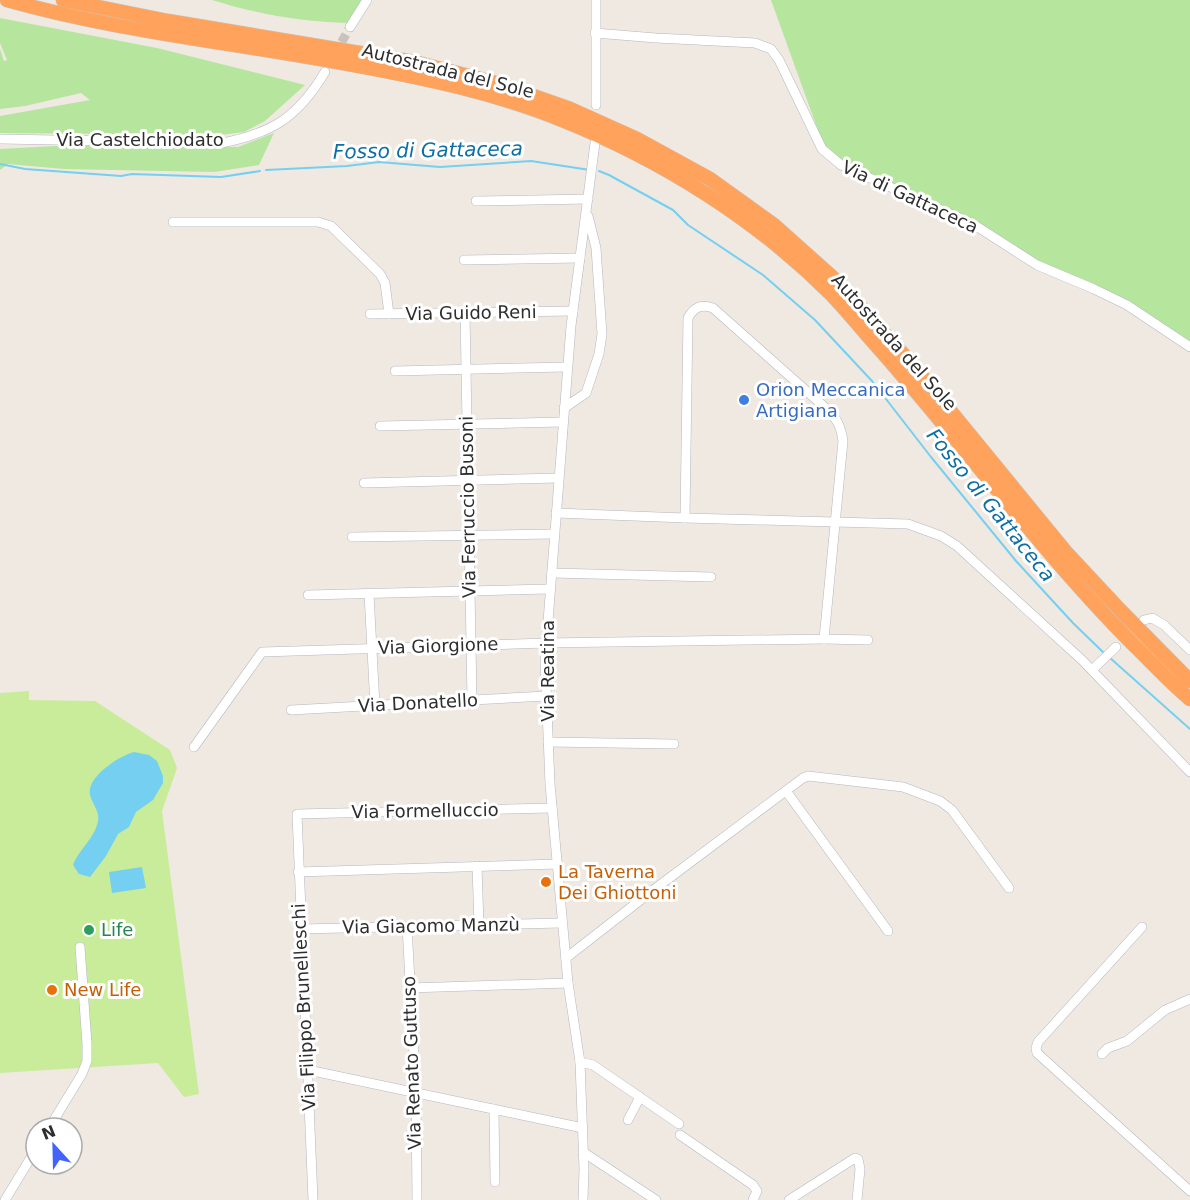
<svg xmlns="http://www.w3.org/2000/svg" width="1190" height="1200" font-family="'DejaVu Sans',sans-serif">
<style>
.green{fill:#b6e59e}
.pitch{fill:#c9ec9a}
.water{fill:#75cff0}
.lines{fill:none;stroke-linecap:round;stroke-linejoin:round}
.stream{stroke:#75cff0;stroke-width:2}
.minor-tunnel{stroke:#c8c4bd;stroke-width:9;stroke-dasharray:9 4.5;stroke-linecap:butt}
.minor-casing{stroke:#b4b7c1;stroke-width:10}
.highway-casing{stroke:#c9c9c9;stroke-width:15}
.minor{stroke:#fff;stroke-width:9}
.highway{stroke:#ffa35c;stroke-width:14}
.shop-dot{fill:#3f7fe0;stroke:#fff;stroke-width:2}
.food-dot{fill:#e8710a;stroke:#fff;stroke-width:2}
.leisure-dot{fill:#2e9e5b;stroke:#fff;stroke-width:2}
.labels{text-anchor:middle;stroke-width:6;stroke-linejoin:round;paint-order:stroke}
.street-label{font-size:18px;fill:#2e2e2e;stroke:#fff}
.shop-label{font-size:18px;fill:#366cbe;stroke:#fff;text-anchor:start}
.food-label{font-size:18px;fill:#c56008;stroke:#fff;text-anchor:start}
.leisure-label{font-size:18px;fill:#27864d;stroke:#fff;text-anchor:start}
.water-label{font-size:20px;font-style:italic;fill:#0d6fa3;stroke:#fff}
</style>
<rect width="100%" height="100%" fill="#efe9e1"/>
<!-- green -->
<g class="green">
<path d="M212,0h149l-13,23c-47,-1 -91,-9 -136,-23z"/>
<path d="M771,0h419v345l-13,-9 -152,-80 -18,-14 -166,-79 -17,-16z"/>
<path d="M0,18l157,30 148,37 -40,36 -21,11 -23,3 -221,-2v-17l90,-16 -9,-7 -56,13 -25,3v-60l4,12 3,-1 -7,-17z"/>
<path d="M274,133l-15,32 -45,7 -150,-3 -56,-5 -8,6v-21l74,-4 164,2z"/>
</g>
<!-- pitch -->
<path class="pitch" d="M29,691v9l66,1 75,49 7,18 -15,43 37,283 -15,3 -26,-34 -158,10v-380z"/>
<!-- water -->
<g class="water">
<path d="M134,752l15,3 8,6 6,15v7l-10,17 -17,12 -7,15 -11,7 -12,22 -16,21 -11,-3 -6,-9c6,-16 22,-27 25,-44 2,-9 -6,-18 -8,-26 -4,-18 29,-39 44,-43z"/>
<path d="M142,867l4,21 -34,5 -3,-21z"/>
</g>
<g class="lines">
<!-- stream -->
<g class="stream">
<path d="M0,164l25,5 96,7 11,-2 89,3 39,-6"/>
<path d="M266,170l81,-4 32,-4 61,5 91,-6 59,9"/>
<path d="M599,171l10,4 64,35 15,15 75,50 52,45 57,61 59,76 85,104 57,62 32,31"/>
<path d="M1109,657l81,72"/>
</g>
<!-- minor-tunnel -->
<path class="minor-tunnel" d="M335,54l15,-27"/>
<defs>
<g id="minor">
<path d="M596,0v105"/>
<path d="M350,27l17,-27"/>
<path d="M595,33l61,5 99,5 16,6 8,11 43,89 19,16 132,59 64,41 57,24 33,16 63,42"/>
<path d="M0,139l222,4c51,-10 76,-26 103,-71"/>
<path d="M476,201l112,-2"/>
<path d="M173,222h145l13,4 49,48 5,9 4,31"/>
<path d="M464,260l116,-2"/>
<path d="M465,313l7,387"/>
<path d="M370,314l203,-3"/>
<path d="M395,371l172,-4"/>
<path d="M564,408l22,-15 13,-39 3,-20 -6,-86 -8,-32"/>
<path d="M380,426l183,-4"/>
<path d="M364,483l194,-5"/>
<path d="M556,513l129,5 223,6 33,12 16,10 125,114 108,112"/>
<path d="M352,537l202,-3"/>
<path d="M552,573l159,4"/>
<path d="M369,594l6,112"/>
<path d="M308,595l242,-6"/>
<path d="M1144,620l8,-2 12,7 26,25"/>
<path d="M824,639l44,1"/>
<path d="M1092,670l24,-23"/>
<path d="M291,710l255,-14"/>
<path d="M548,742l126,2"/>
<path d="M194,747l68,-95 284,-9 278,-4 19,-198c-2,-13 -5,-21 -14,-30l-116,-103c-12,-4 -19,-1 -25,10l-3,200"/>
<path d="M786,791l102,140"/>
<path d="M477,866l2,59"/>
<path d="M298,872l260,-8"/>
<path d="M407,926l9,166 1,108"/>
<path d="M1142,927l-104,115 -2,6 1,5 153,138"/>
<path d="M301,929l261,-6"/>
<path d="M566,958l86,-67 151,-113 5,-2 95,11 37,14 12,9 57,78"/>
<path d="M409,988l159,-5"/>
<path d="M1102,1054l6,-6 19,-7 38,-31 25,-11"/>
<path d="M580,1062l13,3 86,59"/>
<path d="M308,1070l275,58"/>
<path d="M494,1109l1,73"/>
<path d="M628,1120l12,-23"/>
<path d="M49,1128l33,-54 5,-13v-17l-7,-97"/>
<path d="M680,1135l73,50 4,6 -4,9"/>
<path d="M583,1152l73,48"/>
<path d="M5,1200l31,-51"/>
<path d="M313,1200l-16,-386 255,-6"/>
<path d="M583,1200l1,-31 -4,-107 -12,-79 -18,-199 -5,-124 26,-334 24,-183"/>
<path d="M789,1200l66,-42 3,1 2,10 -3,31"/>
</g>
<g id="highway">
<path d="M7,0c113,32 231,43 346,65 71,13 143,28 209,55 100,40 194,99 270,175 15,16 29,33 43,49 91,102 170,214 268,310 15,15 30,31 47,45"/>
<path d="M63,0l105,21 246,41 82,21 72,25 69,31 73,40 64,46 66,59 71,79 154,188 55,59 70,71"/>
</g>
</defs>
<!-- minor casing -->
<use href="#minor" class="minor-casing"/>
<!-- highway casing -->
<use href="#highway" class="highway-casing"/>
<!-- minor -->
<use href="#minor" class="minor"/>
<!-- highway -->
<use href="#highway" class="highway"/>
</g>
<!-- markers -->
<circle class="shop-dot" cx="744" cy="400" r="6"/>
<g class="food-dot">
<circle cx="546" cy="882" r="6"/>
<circle cx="52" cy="990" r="6"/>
</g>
<circle class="leisure-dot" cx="89" cy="930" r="6"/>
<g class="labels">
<!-- street labels -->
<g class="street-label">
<text transform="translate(448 71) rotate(14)" y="6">Autostrada del Sole</text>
<text x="140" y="146">Via Castelchiodato</text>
<text transform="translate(910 197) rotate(25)" y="6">Via di Gattaceca</text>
<text transform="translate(471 313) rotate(-1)" y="6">Via Guido Reni</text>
<text transform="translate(894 342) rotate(48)" y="6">Autostrada del Sole</text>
<text transform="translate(468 507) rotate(-91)" y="6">Via Ferruccio Busoni</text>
<text transform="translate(438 646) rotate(-2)" y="6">Via Giorgione</text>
<text transform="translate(548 671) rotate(-90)" y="6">Via Reatina</text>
<text transform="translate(418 703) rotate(-3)" y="6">Via Donatello</text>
<text transform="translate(425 811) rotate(-1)" y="6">Via Formelluccio</text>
<text transform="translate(431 926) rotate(-1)" y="6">Via Giacomo Manzù</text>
<text transform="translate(304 1007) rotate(-93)" y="6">Via Filippo Brunelleschi</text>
<text transform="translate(412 1063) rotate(-92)" y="6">Via Renato Guttuso</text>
</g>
<!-- shop labels -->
<g class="shop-label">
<text x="756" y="396">Orion Meccanica<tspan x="756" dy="21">Artigiana</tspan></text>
</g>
<!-- food labels -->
<g class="food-label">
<text x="558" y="878">La Taverna<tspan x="558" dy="21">Dei Ghiottoni</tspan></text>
<text x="64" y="996">New Life</text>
</g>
<!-- leisure labels -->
<g class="leisure-label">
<text x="101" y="936">Life</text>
</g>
<!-- water labels -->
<g class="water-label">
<text transform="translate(428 150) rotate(-1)" y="7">Fosso di Gattaceca</text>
<text transform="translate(991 505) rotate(51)" y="7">Fosso di Gattaceca</text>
</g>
</g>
<!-- north arrow -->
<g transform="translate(54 1146) rotate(338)"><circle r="28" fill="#ffffff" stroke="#ababab" stroke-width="1.5"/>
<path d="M0-4.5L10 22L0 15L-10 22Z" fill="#4264fb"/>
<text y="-9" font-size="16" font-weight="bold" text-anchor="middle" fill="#2e2e2e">N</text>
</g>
</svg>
